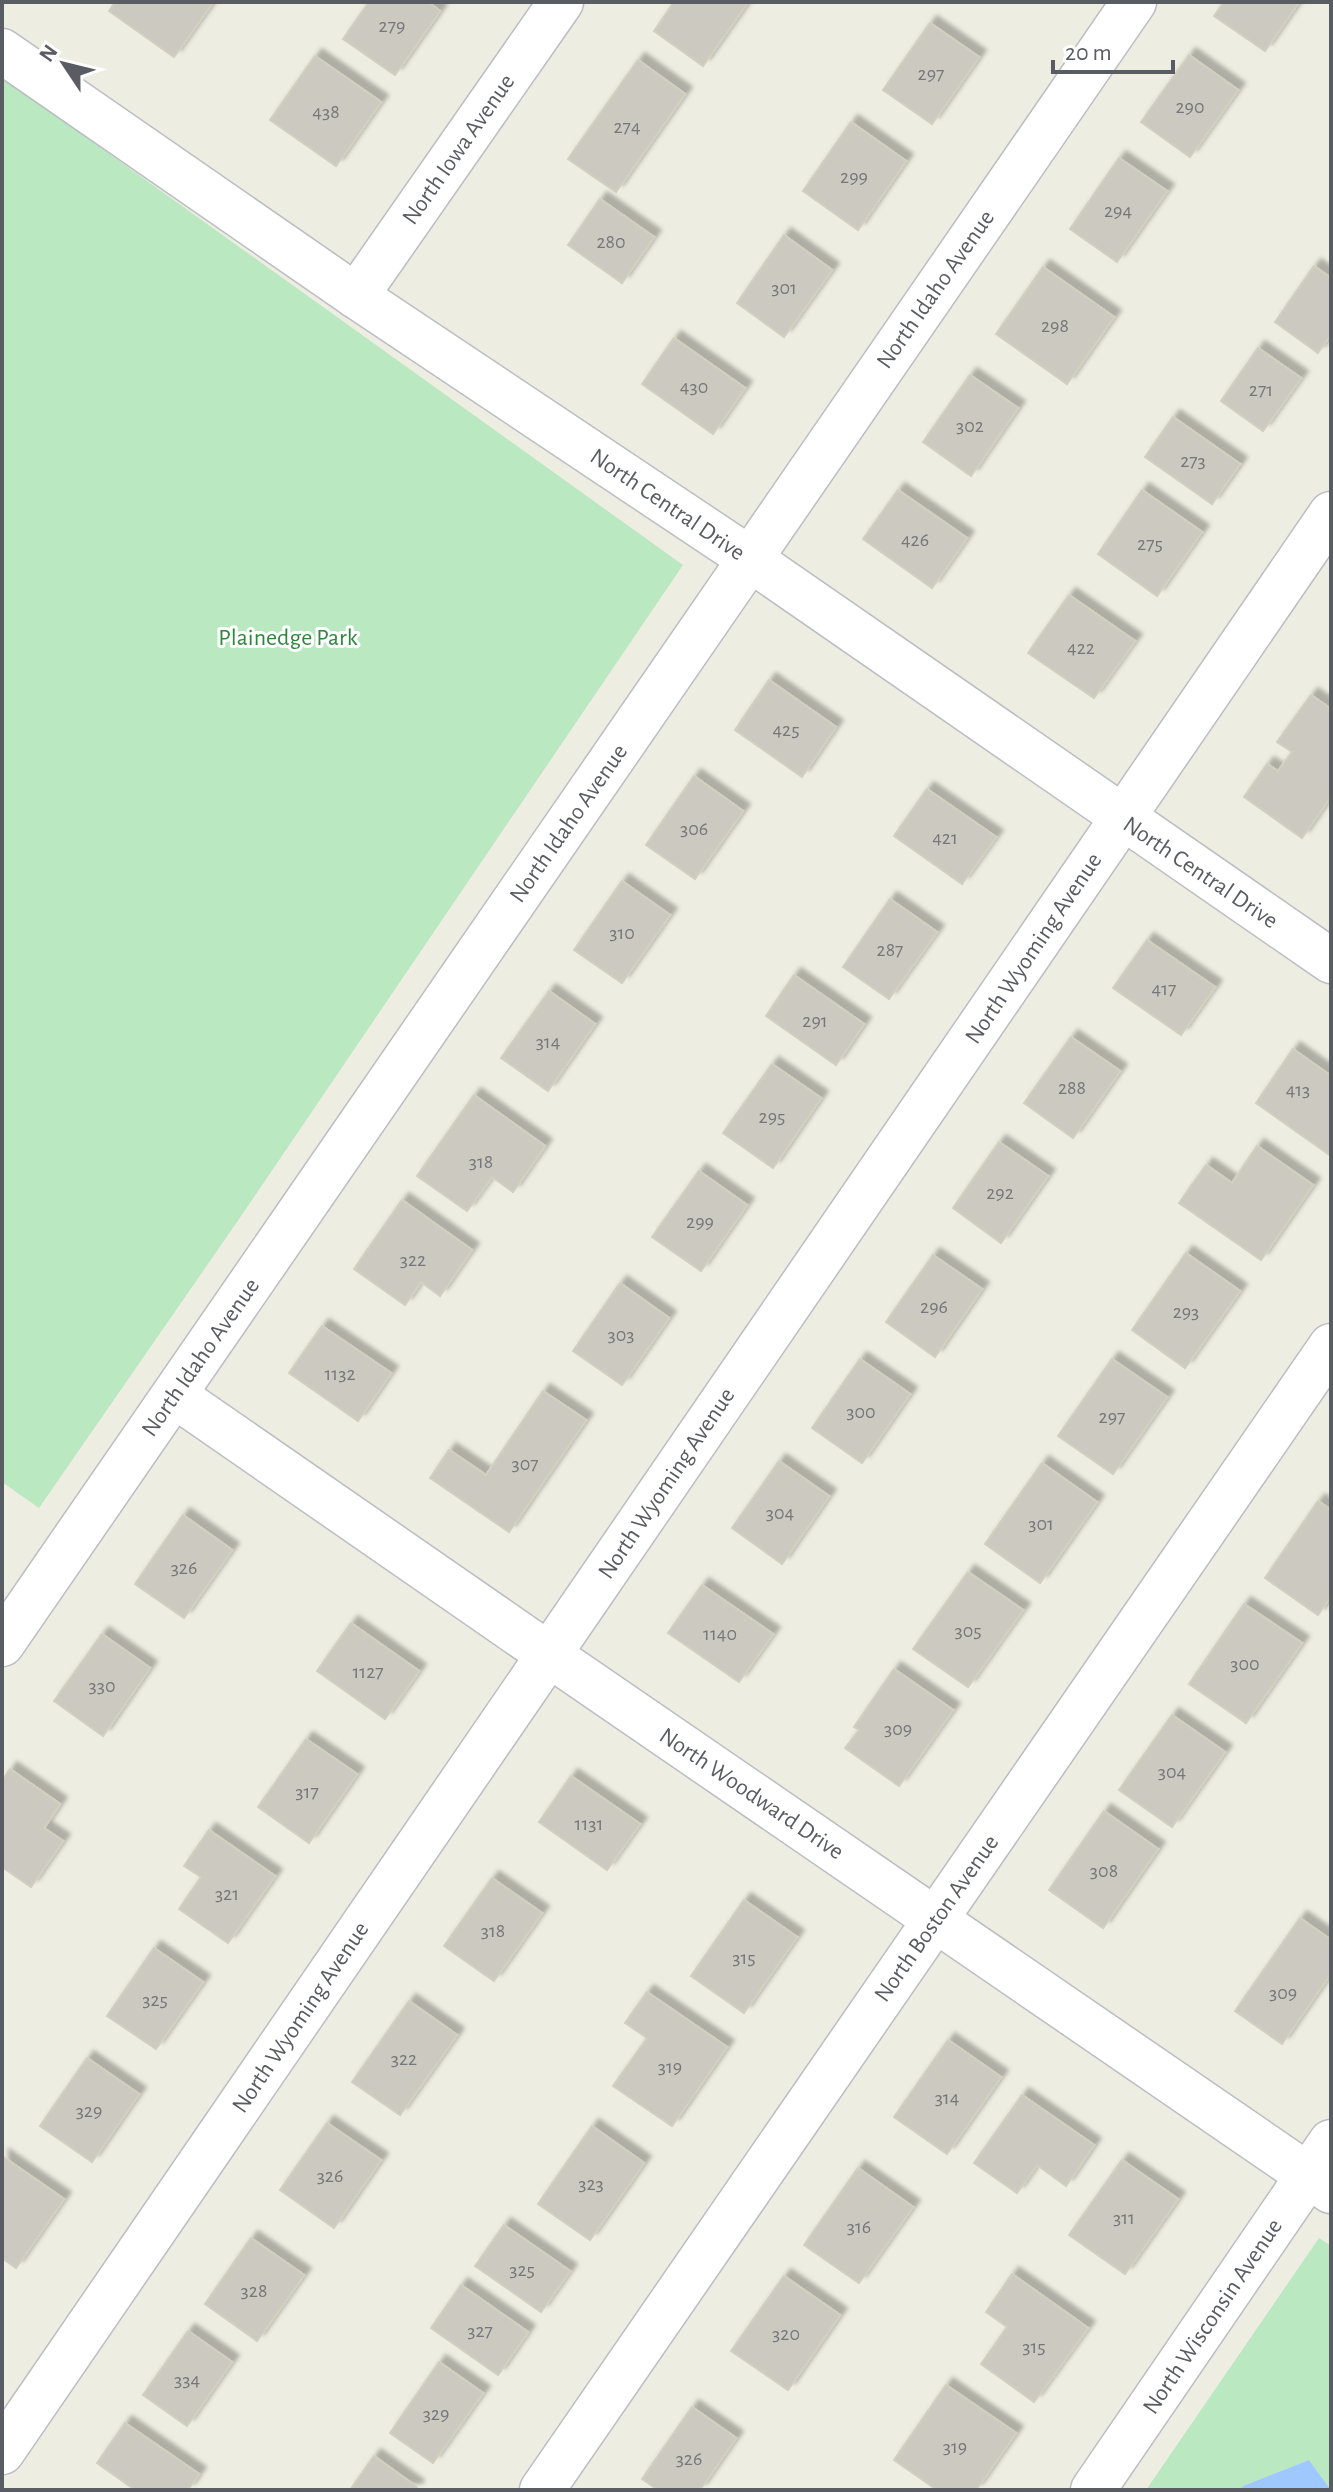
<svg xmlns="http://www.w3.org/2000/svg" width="1333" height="2492" font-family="'Alegreya Sans',sans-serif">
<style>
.green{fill:#bae8c1}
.water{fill:#9fc8ff}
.building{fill:#cbc9c0;stroke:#d3cfbe;stroke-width:2;filter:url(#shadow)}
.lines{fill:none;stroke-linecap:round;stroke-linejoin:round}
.street-casing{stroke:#bbbdc4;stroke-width:47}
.street{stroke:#fff;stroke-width:44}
.labels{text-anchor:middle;stroke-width:6;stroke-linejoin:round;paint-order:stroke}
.number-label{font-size:20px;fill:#76777a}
.street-label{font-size:24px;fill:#595c63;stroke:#fff}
.park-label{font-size:24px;fill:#2e873e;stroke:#fff}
</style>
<defs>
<filter id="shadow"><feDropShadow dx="7" dy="-7" stdDeviation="2" flood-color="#0004"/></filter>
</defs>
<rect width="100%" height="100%" fill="#eeede1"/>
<!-- green -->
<g class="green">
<path d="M2,77l681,488 -446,657 -198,286 -37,-26z"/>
<path d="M1319,2238l12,8v244l-22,-30 -66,26 -3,4h-94z"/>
</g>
<!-- water -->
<path class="water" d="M1309,2460l22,30h-91l3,-4z"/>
<!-- building -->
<g class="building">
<path d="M115,2h91l5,3 -37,52 -65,-46z"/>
<path d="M369,2h59l12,9 -45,64 -52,-36z"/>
<path d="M674,2h74l-45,64 -49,-35z"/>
<path d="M1224,2h75l-34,49 -51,-35z"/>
<path d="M930,23l49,34 -47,67 -49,-34z"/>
<path d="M1189,55l49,35 -48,67 -49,-35z"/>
<path d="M315,56l66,46 -45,64 -66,-46z"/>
<path d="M638,60l47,34 -69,98 -48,-33z"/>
<path d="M851,122l55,39 -48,69 -55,-39z"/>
<path d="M1119,158l48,33 -50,71 -47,-33z"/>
<path d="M600,199l54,38 -32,46 -54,-38z"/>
<path d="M784,235l48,35 -48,67 -47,-34z"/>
<path d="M1314,266l17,12v56l-13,19 -43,-31z"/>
<path d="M1043,267l71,50 -47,67 -71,-50z"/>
<path d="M674,338l71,50 -32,46 -71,-50z"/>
<path d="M1258,348l43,30 -38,53 -42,-30z"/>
<path d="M970,375l48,33 -47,68 -48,-34z"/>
<path d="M1173,417l67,47 -28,40 -67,-47z"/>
<path d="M898,490l69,48 -35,50 -69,-49z"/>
<path d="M1142,490l60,42 -45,64 -59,-42z"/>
<path d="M1069,595l66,46 -41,57 -66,-45z"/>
<path d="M769,680l67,47 -34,50 -67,-47z"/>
<path d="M1311,695l20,14v87l-29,42 -58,-41 23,-33 11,7 14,-19 -15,-10z"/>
<path d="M694,776l49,35 -48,68 -49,-34z"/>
<path d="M927,789l69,48 -34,47 -68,-48z"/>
<path d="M622,881l48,34 -48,68 -48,-33z"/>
<path d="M890,899l47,33 -48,67 -46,-32z"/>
<path d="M1147,940l68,47 -34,48 -68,-47z"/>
<path d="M794,975l70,49 -28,41 -70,-49z"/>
<path d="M549,991l46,33 -47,67 -47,-33z"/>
<path d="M1071,1037l49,34 -47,67 -49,-35z"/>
<path d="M1293,1049l38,27v80l-75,-53z"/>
<path d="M772,1064l49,34 -48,70 -50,-35z"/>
<path d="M474,1095l71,51 -32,46 -21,-15 -25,34 -50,-35z"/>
<path d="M999,1142l49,34 -47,67 -48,-35z"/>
<path d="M1257,1146l56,39 -52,75 -82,-57 27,-38 26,18z"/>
<path d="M699,1171l48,34 -46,66 -49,-34z"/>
<path d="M402,1200l70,50 -32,46 -19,-14 -16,23 -51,-36z"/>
<path d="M1186,1253l54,38 -55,77 -53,-38z"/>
<path d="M933,1255l49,34 -47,68 -49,-35z"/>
<path d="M620,1283l49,35 -47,67 -49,-34z"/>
<path d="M322,1326l69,47 -33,48 -69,-48z"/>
<path d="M860,1359l50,35 -48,69 -50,-35z"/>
<path d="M1112,1359l55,38 -54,77 -55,-38z"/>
<path d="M543,1391l43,29 -77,112 -79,-54 19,-28 37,25z"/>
<path d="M779,1461l50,35 -47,68 -50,-36z"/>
<path d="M1042,1463l55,39 -57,81 -55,-39z"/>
<path d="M1318,1501l13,9v86l-13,19 -53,-37z"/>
<path d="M183,1515l49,35 -48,68 -49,-34z"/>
<path d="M968,1572l55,38 -55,77 -55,-38z"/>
<path d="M702,1585l71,49 -34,48 -71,-49z"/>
<path d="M1244,1604l58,39 -56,80 -57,-39z"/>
<path d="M351,1623l68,48 -34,48 -68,-48z"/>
<path d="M102,1634l48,34 -47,68 -49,-35z"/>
<path d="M894,1669l59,41 -54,76 -54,-38 14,-18 -5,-3z"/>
<path d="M1172,1715l53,37 -53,75 -53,-37z"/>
<path d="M306,1739l51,35 -48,69 -51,-36z"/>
<path d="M10,1769l50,35 -16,24 19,13 -32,46 -29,-20v-86z"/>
<path d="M571,1776l69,48 -33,46 -68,-48z"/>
<path d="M1104,1811l54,38 -55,79 -54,-38z"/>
<path d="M209,1830l66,46 -47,67 -49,-34 22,-32 -17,-11z"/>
<path d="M492,1878l50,35 -48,68 -50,-35z"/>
<path d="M744,1900l53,37 -53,76 -53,-37z"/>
<path d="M1300,1918l31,22v33l-49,71 -47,-33z"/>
<path d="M154,1948l49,34 -47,67 -49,-33z"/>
<path d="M647,1992l80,55 -55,79 -59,-40 34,-48 -22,-15z"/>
<path d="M409,2001l48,34 -57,80 -48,-33z"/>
<path d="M948,2040l53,37 -54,77 -53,-37z"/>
<path d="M87,2058l52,36 -47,68 -52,-36z"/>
<path d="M1022,2095l72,50 -28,41 -29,-21 -20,28 -43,-30z"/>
<path d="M327,2123l54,37 -47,68 -54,-38z"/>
<path d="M592,2126l52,37 -54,77 -52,-36z"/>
<path d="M2,2156l62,43 -48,69 -14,-10z"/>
<path d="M1122,2160l56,39 -53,75 -56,-39z"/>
<path d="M858,2168l55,39 -54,76 -55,-38z"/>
<path d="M504,2225l66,46 -29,41 -66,-46z"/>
<path d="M251,2238l53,37 -47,66 -52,-37z"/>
<path d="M1012,2274l76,54 -54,74 -53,-38 26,-37 -21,-15z"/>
<path d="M784,2276l56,39 -52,75 -57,-39z"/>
<path d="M461,2285l67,47 -30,43 -67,-47z"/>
<path d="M188,2331l44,31 -45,64 -44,-31z"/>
<path d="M439,2362l44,31 -50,70 -43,-30z"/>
<path d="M946,2385l70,48 -40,57h-39l-43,-30z"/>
<path d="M692,2407l44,31 -36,52h-42l-16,-11z"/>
<path d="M125,2423l74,51 -11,16h-53l-38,-27z"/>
<path d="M374,2456l43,31 -2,3h-65z"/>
</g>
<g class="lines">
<defs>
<g id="street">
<path d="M2,51l354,245 394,263 581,402"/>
<path d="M356,296l205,-294"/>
<path d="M174,1395l374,259 783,537"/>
<path d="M2,1644l1132,-1642"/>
<path d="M2,2452l1329,-1938"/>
<path d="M542,2490l789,-1144"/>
<path d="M1093,2490l238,-348"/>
</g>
</defs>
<!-- street casing -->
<use href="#street" class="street-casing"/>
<!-- street -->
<use href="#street" class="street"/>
</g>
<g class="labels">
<!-- number labels -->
<g class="number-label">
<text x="392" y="32">279</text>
<text x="931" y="80">297</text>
<text x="1190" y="113">290</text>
<text x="326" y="118">438</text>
<text x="627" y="133">274</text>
<text x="854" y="183">299</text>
<text x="1118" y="217">294</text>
<text x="611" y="248">280</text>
<text x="784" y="294">301</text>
<text x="1055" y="332">298</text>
<text x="694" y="393">430</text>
<text x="1261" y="396">271</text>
<text x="970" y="432">302</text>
<text x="1193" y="467">273</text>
<text x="915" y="546">426</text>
<text x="1150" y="550">275</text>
<text x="1081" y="654">422</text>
<text x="786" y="736">425</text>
<text x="694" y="835">306</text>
<text x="945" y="844">421</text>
<text x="622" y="939">310</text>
<text x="890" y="956">287</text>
<text x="1164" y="995">417</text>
<text x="815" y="1027">291</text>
<text x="548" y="1048">314</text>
<text x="1072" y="1094">288</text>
<text x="1298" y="1096">413</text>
<text x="772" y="1123">295</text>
<text x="481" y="1168">318</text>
<text x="1000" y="1199">292</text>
<text x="700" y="1228">299</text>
<text x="413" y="1266">322</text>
<text x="934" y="1313">296</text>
<text x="1186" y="1318">293</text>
<text x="621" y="1341">303</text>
<text x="340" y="1380">1132</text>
<text x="861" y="1418">300</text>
<text x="1112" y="1423">297</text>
<text x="525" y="1470">307</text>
<text x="780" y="1519">304</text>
<text x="1041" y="1530">301</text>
<text x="184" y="1574">326</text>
<text x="968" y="1637">305</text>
<text x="720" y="1640">1140</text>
<text x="1245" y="1670">300</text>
<text x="368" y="1678">1127</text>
<text x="102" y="1692">330</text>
<text x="898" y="1735">309</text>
<text x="1172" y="1778">304</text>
<text x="307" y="1798">317</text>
<text x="589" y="1830">1131</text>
<text x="1104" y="1877">308</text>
<text x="227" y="1900">321</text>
<text x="493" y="1937">318</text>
<text x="744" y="1964">315</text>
<text x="1283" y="1999">309</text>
<text x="155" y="2006">325</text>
<text x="404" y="2065">322</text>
<text x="670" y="2073">319</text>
<text x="947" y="2104">314</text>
<text x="89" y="2117">329</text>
<text x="330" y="2182">326</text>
<text x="591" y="2190">323</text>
<text x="1124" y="2224">311</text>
<text x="859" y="2233">316</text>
<text x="522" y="2276">325</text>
<text x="254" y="2297">328</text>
<text x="480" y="2337">327</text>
<text x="786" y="2340">320</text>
<text x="1034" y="2353">315</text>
<text x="187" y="2386">334</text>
<text x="436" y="2420">329</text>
<text x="955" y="2453">319</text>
<text x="689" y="2465">326</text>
</g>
<!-- street labels -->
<g class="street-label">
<text transform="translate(458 149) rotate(-55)" y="8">North Iowa Avenue</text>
<text transform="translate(935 289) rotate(-55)" y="8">North Idaho Avenue</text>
<text transform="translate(668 504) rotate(34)" y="8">North Central Drive</text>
<text transform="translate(568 823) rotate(-55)" y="8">North Idaho Avenue</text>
<text transform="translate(1201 872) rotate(34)" y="8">North Central Drive</text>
<text transform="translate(1033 948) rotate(-56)" y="8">North Wyoming Avenue</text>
<text transform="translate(200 1357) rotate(-55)" y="8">North Idaho Avenue</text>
<text transform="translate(666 1483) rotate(-56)" y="8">North Wyoming Avenue</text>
<text transform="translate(752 1793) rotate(34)" y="8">North Woodward Drive</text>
<text transform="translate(936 1918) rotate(-55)" y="8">North Boston Avenue</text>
<text transform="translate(300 2017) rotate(-56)" y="8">North Wyoming Avenue</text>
<text transform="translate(1212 2316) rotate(-56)" y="8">North Wisconsin Avenue</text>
</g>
<!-- park labels -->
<g class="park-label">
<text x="288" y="645">Plainedge Park</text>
</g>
</g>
<!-- border -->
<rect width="1333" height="2492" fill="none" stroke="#595c63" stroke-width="8"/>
<!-- north arrow -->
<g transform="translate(64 64) rotate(305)" stroke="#ffffff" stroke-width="6" paint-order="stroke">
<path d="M0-6L14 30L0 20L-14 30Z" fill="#595c63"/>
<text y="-12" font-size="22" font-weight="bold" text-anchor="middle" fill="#595c63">N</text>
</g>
<!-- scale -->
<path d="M1053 60v12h120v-12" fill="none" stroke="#595c63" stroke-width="4"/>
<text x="1065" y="60" font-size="24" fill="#595c63" stroke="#ffffff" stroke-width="6" paint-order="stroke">20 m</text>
</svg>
